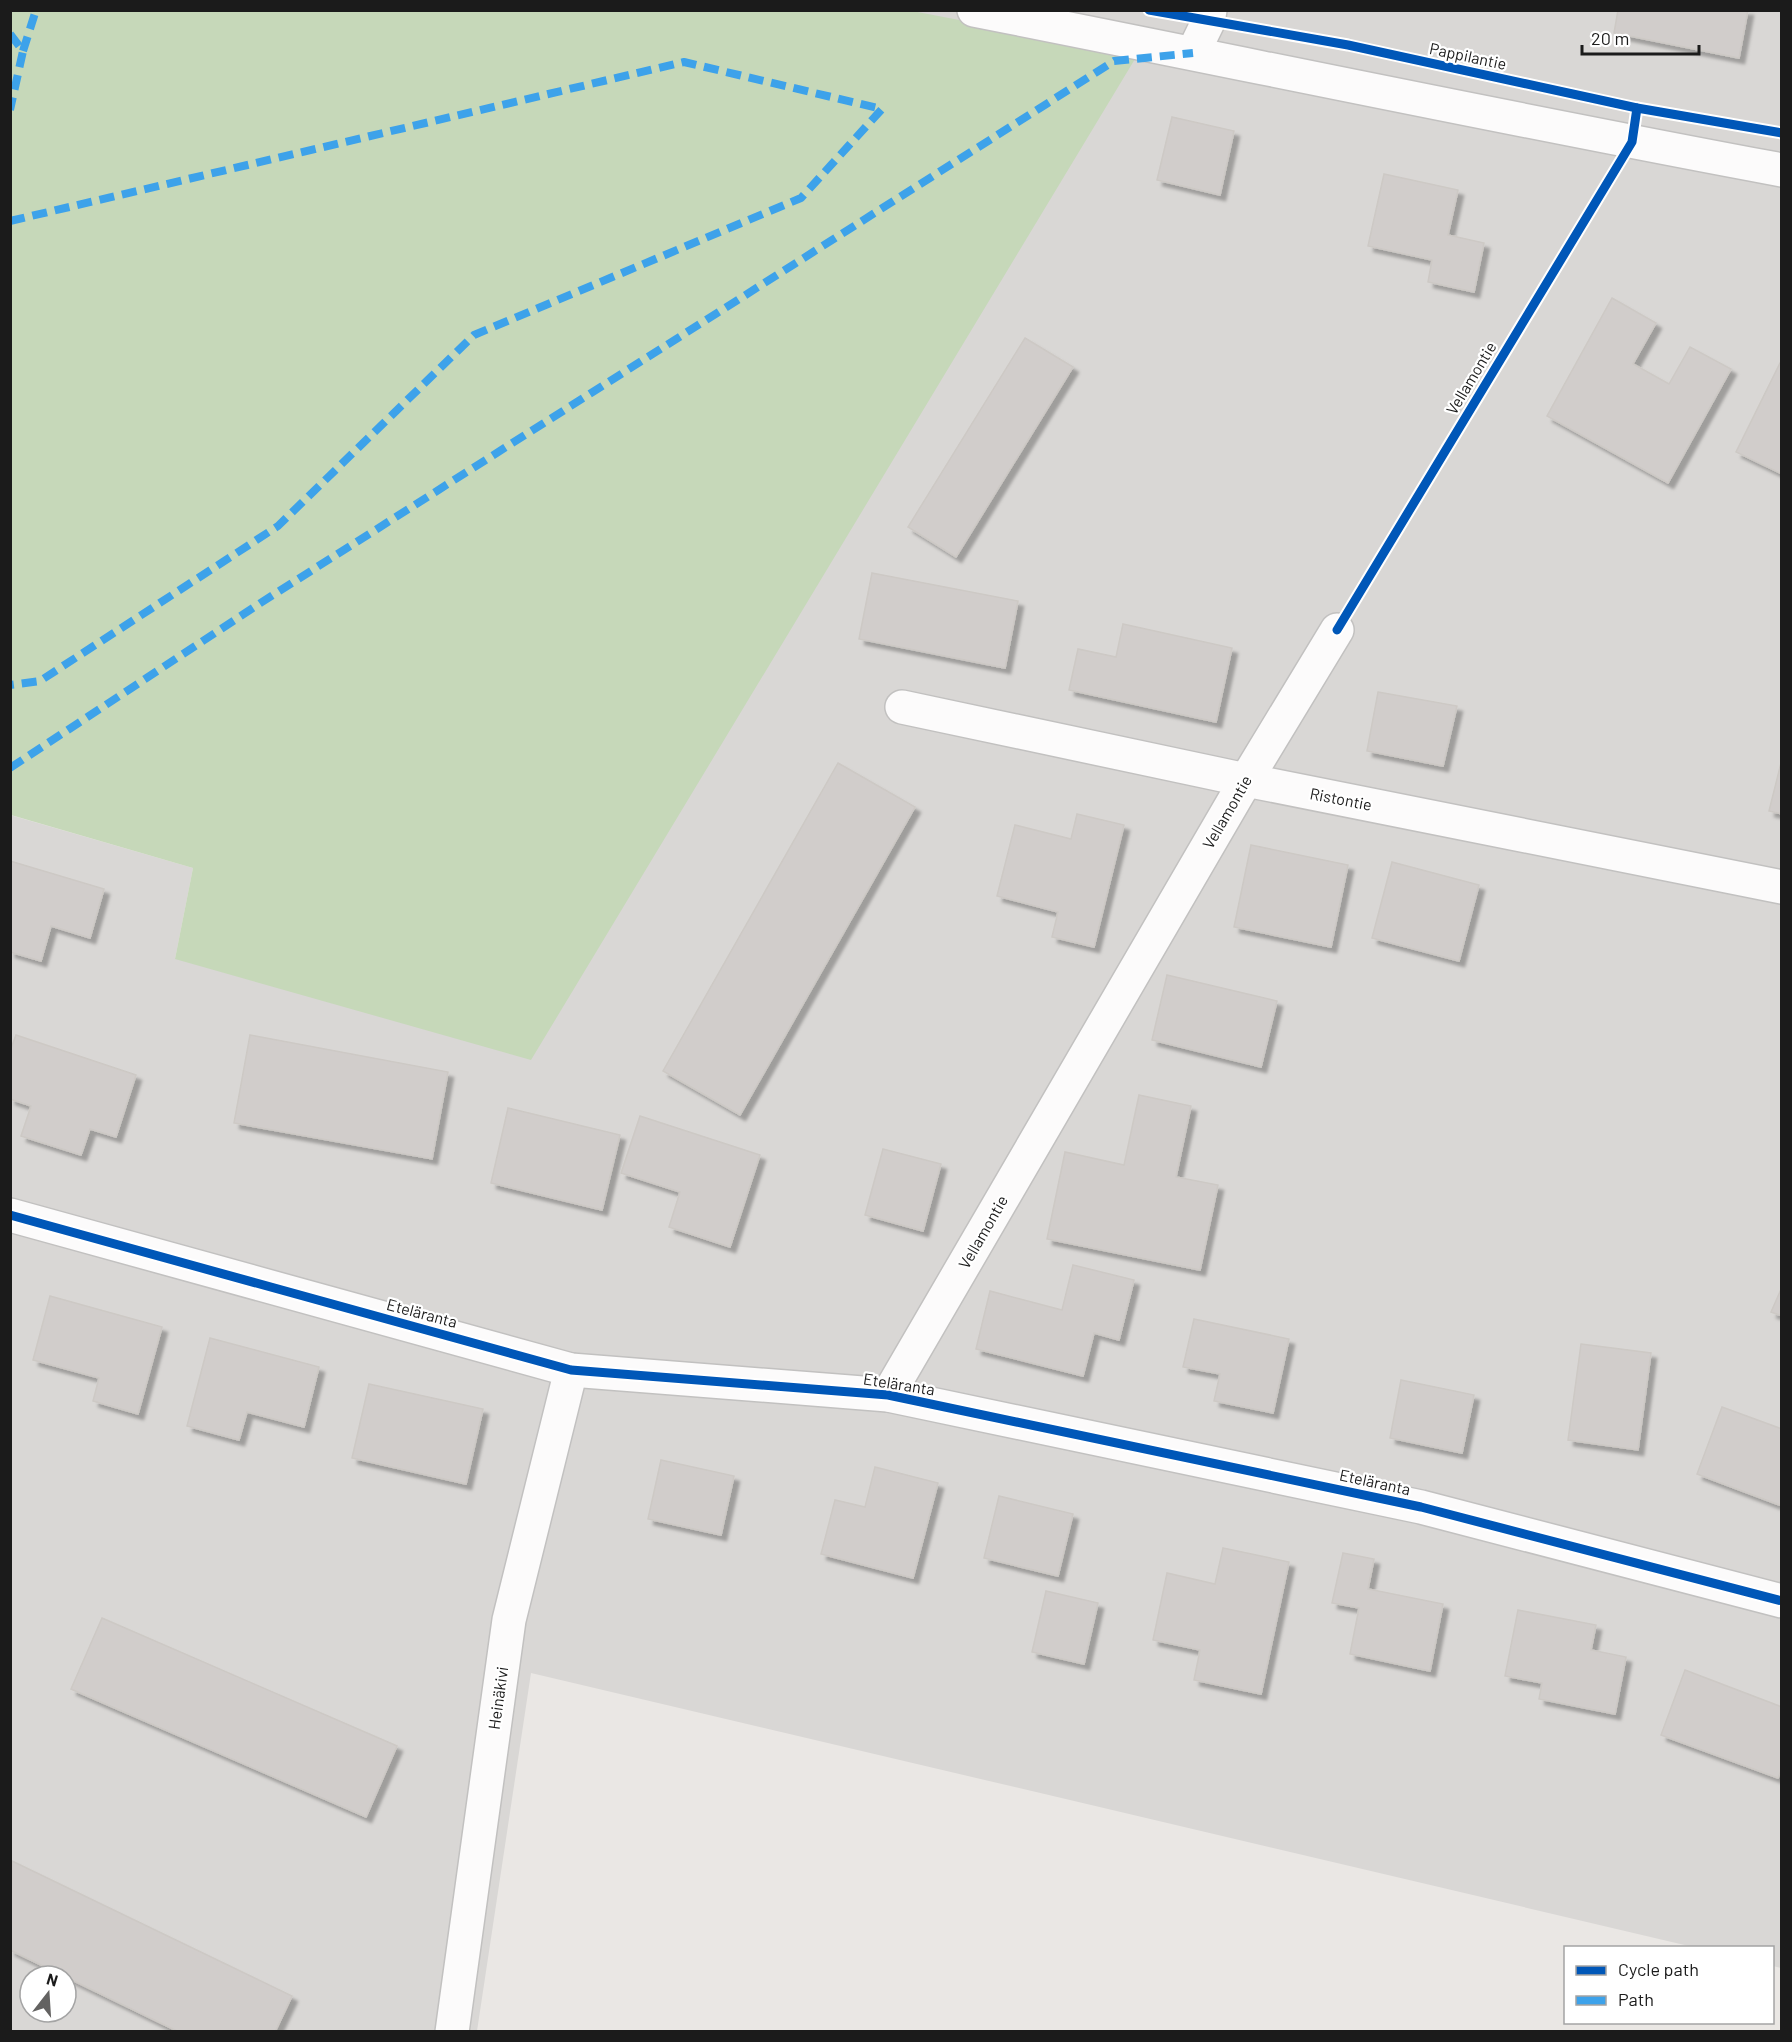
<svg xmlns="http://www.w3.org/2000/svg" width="1792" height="2042" font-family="Barlow,sans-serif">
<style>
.residential{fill:#d9d7d5;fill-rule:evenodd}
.forest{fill:#c6d8b9}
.building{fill:#d1cdcb;stroke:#cdc9c5;stroke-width:1.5;filter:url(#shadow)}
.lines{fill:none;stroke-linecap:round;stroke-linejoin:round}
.minor-casing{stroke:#c2c1c0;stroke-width:36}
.minor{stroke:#fcfbfb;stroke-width:33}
.quiet{stroke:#3da2ea;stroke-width:8;stroke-dasharray:15 8;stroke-linecap:butt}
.cycleway-casing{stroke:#fff;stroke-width:13}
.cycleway{stroke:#0057b8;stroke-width:9}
.labels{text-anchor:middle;stroke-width:4.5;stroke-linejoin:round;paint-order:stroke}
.street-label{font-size:16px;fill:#1b1b1b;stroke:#fff}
</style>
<defs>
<filter id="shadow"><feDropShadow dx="5.5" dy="5.5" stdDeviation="1.5" flood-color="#0004"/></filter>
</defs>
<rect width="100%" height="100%" fill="#eae7e4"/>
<!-- residential -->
<path class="residential" d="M907,11h874v1957l-8,-2 -1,-18 -79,-1 -1162,-274 -54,358h-466l-1,-1216 183,53 -18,91 962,-905zM30,1976h36v36h-36z"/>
<!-- forest -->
<path class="forest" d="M907,10l231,44 -607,1006 -356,-101 18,-91 -182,-53 -1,-804z"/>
<!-- building -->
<g class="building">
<path d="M1618,10h130l-9,48 -125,-25z"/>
<path d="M1172,117l62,14 -14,64 -63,-15z"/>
<path d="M1384,174l74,16 -10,45 36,8 -10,49 -46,-10 4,-22 -64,-14z"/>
<path d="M1612,298l44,25 -23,41 36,20 21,-37 41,22 -63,114 -121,-67z"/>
<path d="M1025,338l48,29 -117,190 -48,-30z"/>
<path d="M1782,359v115l-46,-22z"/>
<path d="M872,573l146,28 -13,67 -146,-29z"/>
<path d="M1123,624l109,24 -16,74 -147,-32 9,-41 38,8z"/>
<path d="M1378,692l79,14 -14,60 -76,-15z"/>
<path d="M1782,759v55l-13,-3z"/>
<path d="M838,763l77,44 -175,308 -77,-44z"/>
<path d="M1077,814l47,11 -30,122 -42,-10 6,-25 -61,-16 18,-71 56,14z"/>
<path d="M1251,845l97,20 -17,82 -97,-20z"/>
<path d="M10,861l94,28 -14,49 -39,-12 -10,35 -31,-9z"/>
<path d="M1392,862l87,23 -20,76 -87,-23z"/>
<path d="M1167,975l110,26 -16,66 -109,-27z"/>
<path d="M16,1035l120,40 -20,62 -26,-8 -9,26 -60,-19 10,-30 -21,-7v-48z"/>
<path d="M250,1035l198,37 -16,87 -198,-36z"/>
<path d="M1139,1095l52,11 -15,71 42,8 -18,85 -153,-31 18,-87 59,13z"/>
<path d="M508,1108l112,27 -18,75 -111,-27z"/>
<path d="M640,1116l120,39 -30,92 -61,-20 11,-35 -59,-19z"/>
<path d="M883,1149l58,15 -18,67 -58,-16z"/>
<path d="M1073,1265l61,15 -15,60 -25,-7 -11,43 -107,-27 14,-58 72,19z"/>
<path d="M1782,1287v29l-11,-4z"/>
<path d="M50,1296l112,31 -24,87 -45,-13 6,-23 -66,-18z"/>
<path d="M1194,1319l95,20 -16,74 -59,-12 6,-27 -37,-7z"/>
<path d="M210,1338l109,29 -15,60 -57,-15 -8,28 -52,-14z"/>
<path d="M1581,1344l70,9 -13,97 -70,-10z"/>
<path d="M1401,1380l73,15 -12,58 -72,-15z"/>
<path d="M369,1384l114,25 -17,75 -114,-26z"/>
<path d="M1722,1407l60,22v77l-85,-32z"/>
<path d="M661,1460l73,16 -13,59 -73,-16z"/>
<path d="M875,1467l63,16 -25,95 -92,-24 14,-54 30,7z"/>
<path d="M999,1496l74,18 -15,62 -74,-18z"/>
<path d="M1223,1548l66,14 -28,132 -67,-14 6,-30 -47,-10 14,-67 48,11z"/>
<path d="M1343,1553l31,6 -6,30 75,15 -13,67 -80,-17 9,-46 -27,-5z"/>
<path d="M1046,1591l52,12 -14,61 -52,-12z"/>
<path d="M1518,1610l78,15 -5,25 35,7 -11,57 -76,-15 3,-16 -37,-7z"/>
<path d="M102,1618l295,128 -31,71 -295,-128z"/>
<path d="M1685,1670l97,37v61l-4,10 -117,-43z"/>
<path d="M12,1861l280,135 -17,36h-96l-169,-82z"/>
</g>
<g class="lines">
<defs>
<g id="minor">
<path d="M974,10c269,53 538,110 808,160"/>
<path d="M1193,53l15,-31 2,-12"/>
<path d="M902,707l344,73 536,107"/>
<path d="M10,1215l561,155 317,25 533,112 361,94"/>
<path d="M888,1395l358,-615 91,-150"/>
<path d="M452,2032l57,-412 62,-250"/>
</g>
</defs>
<!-- minor casing -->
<use href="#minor" class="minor-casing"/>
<!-- minor -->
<use href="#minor" class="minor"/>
<!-- quiet -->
<g class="quiet">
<path d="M10,34l13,17 -13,59"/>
<path d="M23,51l13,-41"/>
<path d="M10,221l674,-159 198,47 -81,89 -327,137 -196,191 -238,155 -30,4"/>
<path d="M10,768l252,-166 852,-541 79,-8"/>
</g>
<defs>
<g id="cycleway">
<path d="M1149,10l199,35 289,63 145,25"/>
<path d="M1337,630l295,-488 5,-34"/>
<path d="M10,1215l561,155 317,25 533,112 361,94"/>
</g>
</defs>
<!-- cycleway casing -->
<use href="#cycleway" class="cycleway-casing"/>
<!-- cycleway -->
<use href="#cycleway" class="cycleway"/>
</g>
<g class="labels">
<!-- street labels -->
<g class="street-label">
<text transform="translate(1468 56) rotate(12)" y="6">Pappilantie</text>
<text transform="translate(1471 378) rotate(-59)" y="6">Vellamontie</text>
<text transform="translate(1341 799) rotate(11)" y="6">Ristontie</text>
<text transform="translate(1227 812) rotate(-60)" y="6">Vellamontie</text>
<text transform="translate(983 1232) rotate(-60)" y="6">Vellamontie</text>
<text transform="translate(422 1313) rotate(15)" y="6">Eteläranta</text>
<text transform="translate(899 1384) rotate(9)" y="6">Eteläranta</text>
<text transform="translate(1375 1482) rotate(12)" y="6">Eteläranta</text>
<text transform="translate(498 1698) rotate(-82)" y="6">Heinäkivi</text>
</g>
</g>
<!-- border -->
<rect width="1792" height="2042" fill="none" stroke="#1b1b1b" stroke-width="24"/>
<!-- legend -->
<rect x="1564" y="1946" width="210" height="78" fill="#ffffff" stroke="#a4a4a4" stroke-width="1.5"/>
<rect x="1576" y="1966" width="30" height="9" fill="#0057b8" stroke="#a4a4a4" stroke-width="1.5"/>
<text x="1618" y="1976" font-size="18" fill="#1b1b1b">Cycle path</text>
<rect x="1576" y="1996" width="30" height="9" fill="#3da2ea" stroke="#a4a4a4" stroke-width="1.5"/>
<text x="1618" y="2006" font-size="18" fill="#1b1b1b">Path</text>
<!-- north arrow -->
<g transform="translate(48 1994) rotate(17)"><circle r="28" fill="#ffffff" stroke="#a4a4a4" stroke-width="1.5"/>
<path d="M0-4.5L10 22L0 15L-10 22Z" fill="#636261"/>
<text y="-9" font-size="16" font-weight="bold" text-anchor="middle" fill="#1b1b1b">N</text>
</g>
<!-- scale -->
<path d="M1582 45v9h117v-9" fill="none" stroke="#1b1b1b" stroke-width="3"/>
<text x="1591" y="45" font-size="18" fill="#1b1b1b" stroke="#ffffff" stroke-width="4.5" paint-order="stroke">20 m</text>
</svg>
